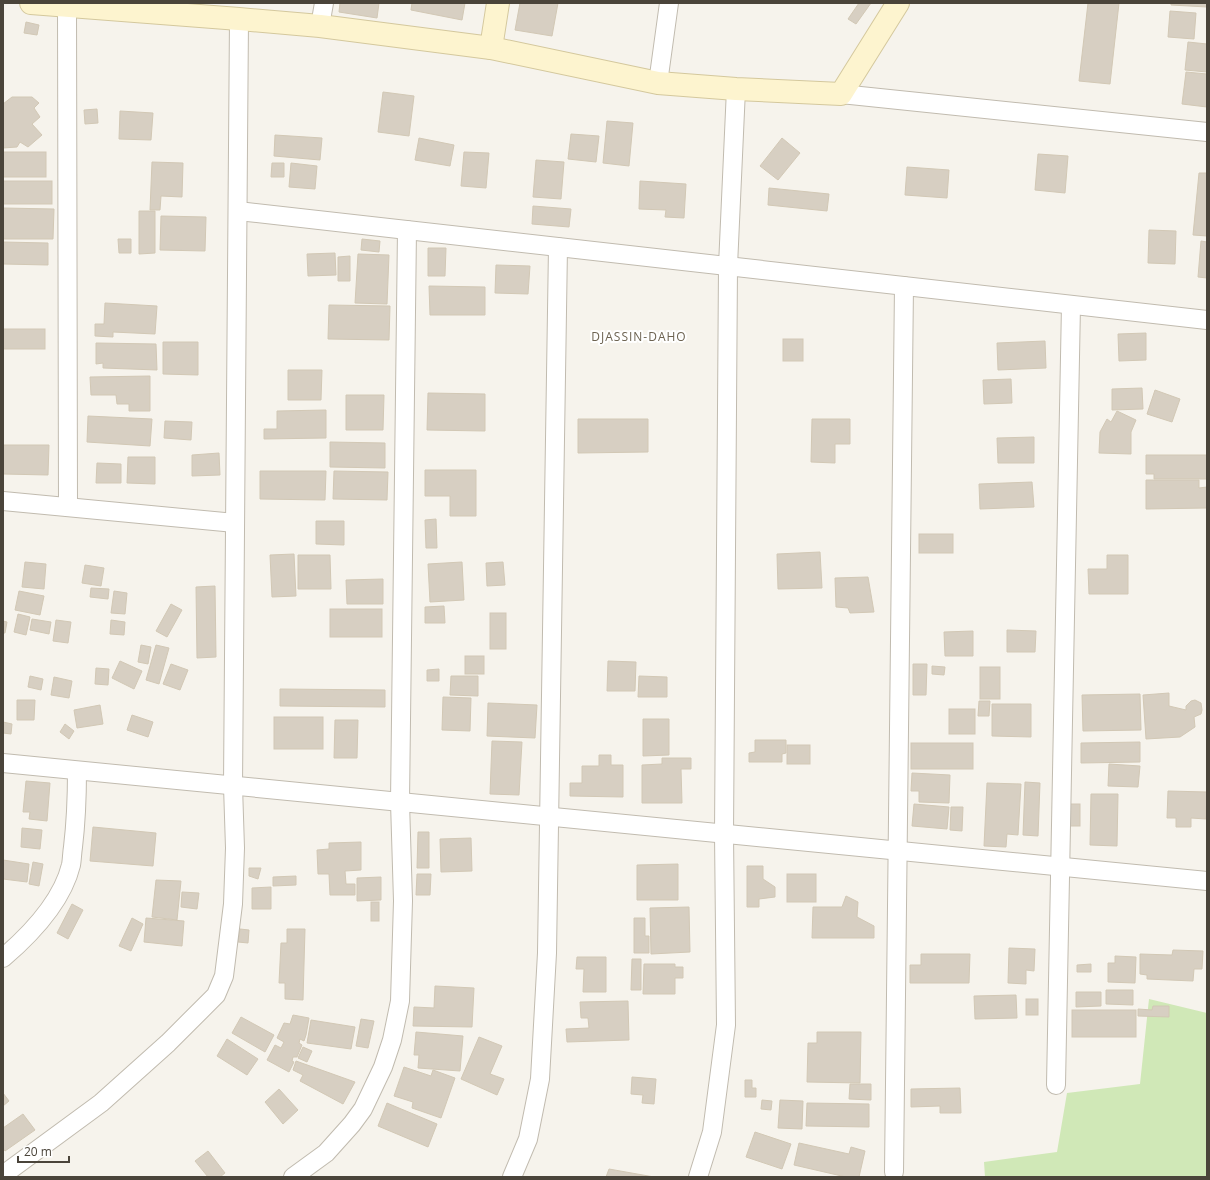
<svg xmlns="http://www.w3.org/2000/svg" width="1210" height="1180" font-family="'Open Sans',sans-serif">
<style>
.green{fill:#d0e8b7}
.building{fill:#d7cfc2;stroke:#d2c8b5}
.lines{fill:none;stroke-linecap:round;stroke-linejoin:round}
.street-casing{stroke:#c1bbaf;stroke-width:20}
.secondary-casing{stroke:#d4c89d;stroke-width:24}
.street{stroke:#fff;stroke-width:18}
.secondary{stroke:#fdf4cf;stroke-width:22}
.labels{text-anchor:middle;stroke-width:4;stroke-linejoin:round;paint-order:stroke}
.neighbourhood-label{font-size:12px;letter-spacing:1px;fill:#6d6351;stroke:#fff}
</style>
<rect width="100%" height="100%" fill="#f6f3ec"/>
<!-- green -->
<path class="green" d="M1149,999l58,14v164h-222l-1,-15 73,-10 10,-59 73,-9z"/>
<!-- building -->
<g class="building">
<path d="M340,3h39l-2,15 -38,-6z"/>
<path d="M412,3h53l-3,17 -51,-10z"/>
<path d="M520,3h38l-6,33 -37,-6z"/>
<path d="M859,3h12l-15,21 -8,-5z"/>
<path d="M1088,3h31l-9,81 -31,-3z"/>
<path d="M1171,3h36v4l-36,-2z"/>
<path d="M1170,11l26,2 -2,26 -26,-2z"/>
<path d="M26,22l13,3 -2,10 -13,-2z"/>
<path d="M1188,42l19,2v28l-22,-2z"/>
<path d="M1186,72l21,2v33l-25,-3z"/>
<path d="M383,92l31,4 -5,40 -31,-4z"/>
<path d="M12,97h20l7,6 -5,5 6,9 -8,7 10,11 -14,12 -8,-5 -3,5 -14,1v-44z"/>
<path d="M97,109l1,14 -13,1 -1,-14z"/>
<path d="M120,111l33,2 -2,27 -32,-1z"/>
<path d="M607,121l26,2 -4,43 -26,-3z"/>
<path d="M571,134l28,2 -3,26 -28,-3z"/>
<path d="M275,135l47,3 -2,22 -46,-4z"/>
<path d="M419,138l35,7 -4,21 -35,-6z"/>
<path d="M782,138l18,15 -22,27 -18,-14z"/>
<rect x="3" y="152" width="43" height="25"/>
<path d="M464,152l25,1 -3,35 -25,-2z"/>
<path d="M1038,154l30,2 -3,37 -30,-3z"/>
<path d="M536,160l28,2 -3,37 -28,-2z"/>
<path d="M152,162l31,1 -1,34 -21,-1 -1,14h-10z"/>
<path d="M272,163h12v14h-13z"/>
<path d="M291,163l26,3 -2,23 -26,-2z"/>
<path d="M907,167l42,3 -2,28 -42,-3z"/>
<path d="M1199,173h8v63l-14,-1z"/>
<rect x="3" y="181" width="49" height="23"/>
<path d="M640,181l46,3 -2,34 -19,-1 1,-7 -27,-1z"/>
<path d="M769,188l60,6 -2,17 -59,-6z"/>
<path d="M533,206l38,3 -2,18 -37,-3z"/>
<path d="M3,208l51,1 -1,30h-50z"/>
<path d="M139,211h16v42l-16,1z"/>
<path d="M161,216l45,1 -1,34 -45,-1z"/>
<path d="M1149,230l27,1 -1,33 -27,-1z"/>
<path d="M118,239h13v14h-12z"/>
<path d="M362,239l18,2 -1,11 -18,-2z"/>
<path d="M1201,241l6,1v36l-9,-1z"/>
<path d="M3,242l45,1v22l-45,-1z"/>
<path d="M428,248h18l-1,28h-17z"/>
<path d="M335,253l1,22 -28,1 -1,-22z"/>
<path d="M358,254l31,1 -2,49 -32,-1z"/>
<path d="M350,256v25h-12v-24z"/>
<path d="M496,265l34,1 -2,28 -33,-1z"/>
<path d="M429,286l56,1v28h-55z"/>
<path d="M105,303l52,3 -2,28 -42,-2v5l-18,-1v-12h9z"/>
<path d="M329,305l61,1 -1,34 -61,-1z"/>
<rect x="3" y="329" width="42" height="20"/>
<path d="M1146,333v27l-27,1 -1,-27z"/>
<rect x="783" y="339" width="20" height="22"/>
<path d="M1045,341l1,27 -48,2 -1,-27z"/>
<path d="M163,342h35v33l-35,-1z"/>
<path d="M96,343l60,1 1,26 -54,-2v-5l-7,1z"/>
<path d="M288,370h34l-1,30h-33z"/>
<path d="M150,376v35h-21v-7h-12l-1,-9h-25l-1,-18z"/>
<path d="M1011,379l1,24 -28,1 -1,-24z"/>
<path d="M1142,388l1,21 -31,1v-21z"/>
<path d="M1155,390l25,9 -8,23 -25,-8z"/>
<path d="M428,393l57,1v37l-58,-1z"/>
<path d="M346,395h38l-1,35h-37z"/>
<path d="M326,410v28l-62,1v-10h13v-18z"/>
<path d="M1117,411l19,9 -5,12v22l-32,-1 1,-21 7,-13 4,3z"/>
<path d="M88,416l64,3 -2,27 -63,-4z"/>
<path d="M578,419h70v33l-70,1z"/>
<path d="M812,419h38v25h-15v19l-24,-1z"/>
<path d="M165,421l27,1 -1,18 -27,-2z"/>
<path d="M1034,437v26h-36l-1,-25z"/>
<path d="M330,442l55,1v25l-55,-1z"/>
<path d="M3,445h46l-1,30 -45,-1z"/>
<path d="M219,453l1,22 -28,1v-21z"/>
<path d="M1146,455h61v24h-53v-5h-8z"/>
<path d="M128,457h27v27l-28,-1z"/>
<path d="M97,463l24,1v19h-25z"/>
<path d="M425,470h51v46h-26v-20h-25z"/>
<path d="M260,471h66l-1,29 -65,-1z"/>
<path d="M334,471l54,1 -1,28 -54,-1z"/>
<path d="M1146,480h53v8l8,-1v21l-61,1z"/>
<path d="M1032,482l2,25 -54,2 -1,-25z"/>
<path d="M436,519l1,29h-11l-1,-28z"/>
<path d="M316,521h28v24l-28,-1z"/>
<rect x="919" y="534" width="34" height="19"/>
<path d="M820,552l2,36 -44,1 -1,-35z"/>
<path d="M294,554l2,42 -24,1 -2,-42z"/>
<path d="M298,555h32l1,34h-33z"/>
<path d="M1107,555h21v39h-39l-1,-25h19z"/>
<path d="M25,562l21,2 -2,25 -22,-2z"/>
<path d="M462,562l2,38 -34,2 -2,-38z"/>
<path d="M503,562l2,23 -18,1 -1,-23z"/>
<path d="M85,565l19,3 -3,18 -19,-3z"/>
<path d="M868,577l6,35 -24,1 -2,-5 -12,-1 -1,-29z"/>
<path d="M383,579v25h-36l-1,-24z"/>
<path d="M215,586l1,71 -19,1 -1,-71z"/>
<path d="M91,588l18,1 -1,10 -18,-2z"/>
<path d="M19,591l25,5 -4,19 -25,-5z"/>
<path d="M114,591l13,2 -2,21 -14,-1z"/>
<path d="M171,604l11,6 -15,27 -11,-6z"/>
<path d="M444,606l1,17h-20v-16z"/>
<rect x="330" y="609" width="52" height="28"/>
<rect x="490" y="613" width="16" height="36"/>
<path d="M18,614l12,3 -4,18 -12,-3z"/>
<path d="M32,619l19,3 -2,12 -19,-4z"/>
<path d="M56,620l15,2 -3,21 -15,-2z"/>
<path d="M111,620l14,2 -1,13 -14,-1z"/>
<path d="M3,621l4,1 -2,11h-2z"/>
<path d="M1007,630l29,1 -1,21h-28z"/>
<path d="M973,631v25h-28l-1,-24z"/>
<path d="M141,645l10,2 -3,17 -10,-2z"/>
<path d="M156,645l13,3 -10,36 -13,-4z"/>
<rect x="465" y="656" width="19" height="18"/>
<path d="M120,661l22,10 -8,18 -22,-11z"/>
<path d="M608,661l28,1 -1,29h-28z"/>
<path d="M171,664l17,6 -8,20 -17,-6z"/>
<path d="M913,664h14l-1,31h-13z"/>
<path d="M932,666l13,1 -1,8 -12,-1z"/>
<rect x="980" y="667" width="20" height="32"/>
<path d="M96,668l13,1 -1,16 -13,-1z"/>
<path d="M439,669v12h-12v-11z"/>
<path d="M30,676l13,3 -2,11 -13,-3z"/>
<path d="M451,676h27v20l-28,-1z"/>
<path d="M639,676l28,1v20h-29z"/>
<path d="M54,677l18,4 -3,17 -18,-3z"/>
<path d="M280,689l105,1v17l-105,-1z"/>
<path d="M1169,693v13l17,4v-4l5,-5 4,-1 6,3 1,7 -1,4 -7,3 1,10 -15,10 -34,2 -3,-44z"/>
<path d="M1140,694l1,36 -58,1 -1,-36z"/>
<path d="M443,697l28,1 -1,33 -28,-1z"/>
<path d="M17,700h18l-1,20h-17z"/>
<path d="M979,701h11l-1,15h-11z"/>
<path d="M488,703l49,2 -2,33 -48,-2z"/>
<path d="M992,704h39v33l-39,-1z"/>
<path d="M100,705l3,19 -26,4 -3,-18z"/>
<rect x="949" y="709" width="26" height="25"/>
<path d="M132,715l21,7 -5,15 -21,-7z"/>
<rect x="274" y="717" width="49" height="32"/>
<path d="M643,719h26v36l-26,1z"/>
<path d="M335,720h23l-1,38h-23z"/>
<path d="M3,722l9,2 -1,10 -8,-1z"/>
<path d="M65,724l9,7 -5,8 -9,-7z"/>
<path d="M755,740h31v13l-4,1v8h-33v-9l6,-1z"/>
<path d="M492,741l30,1 -3,53 -29,-1z"/>
<path d="M1140,742v20l-59,1v-20z"/>
<rect x="911" y="743" width="62" height="26"/>
<rect x="787" y="745" width="23" height="19"/>
<path d="M599,755h12v10h12v32l-53,-1v-13h12v-17h17z"/>
<path d="M662,758h29v11h-10l1,34h-40v-38l20,-1z"/>
<path d="M1109,764l31,2 -2,21 -30,-1z"/>
<path d="M912,773l38,2 -1,28 -30,-1v-11h-8z"/>
<path d="M26,781l24,2 -3,38 -18,-2 1,-7h-7z"/>
<path d="M1025,782l15,1 -2,53 -15,-1z"/>
<path d="M987,783l34,1 -3,51 -11,-1 -1,13 -22,-1z"/>
<path d="M1168,791l39,1 -1,27 -15,-1v9h-15v-9h-9z"/>
<path d="M1091,794h27l-1,52 -27,-1z"/>
<path d="M914,804l35,3 -2,22 -35,-3z"/>
<rect x="1070" y="804" width="10" height="22"/>
<path d="M951,807h12l-1,24 -12,-1z"/>
<path d="M93,827l63,6 -3,33 -63,-5z"/>
<path d="M22,828l20,2 -2,19 -19,-2z"/>
<path d="M418,832h11v36h-12z"/>
<path d="M471,838l1,33 -31,1 -1,-33z"/>
<path d="M361,842v28l-16,1 1,13h9v11h-25l-1,-21h-11l-1,-24 12,-1v-6z"/>
<path d="M3,860l26,4 -2,18 -24,-3z"/>
<path d="M33,862l10,2 -4,22 -10,-2z"/>
<path d="M678,864v36h-41v-35z"/>
<path d="M747,866h16v13l12,8v10l-16,2v8h-12z"/>
<path d="M249,868h12l-3,11 -9,-3z"/>
<path d="M417,874h14l-1,21h-14z"/>
<rect x="787" y="874" width="29" height="28"/>
<path d="M296,876v9l-23,1v-9z"/>
<path d="M381,877v23l-24,1v-23z"/>
<path d="M156,880l25,1 -4,39 -25,-3z"/>
<path d="M271,887v22h-19v-21z"/>
<path d="M182,892l17,1 -2,16 -16,-2z"/>
<path d="M846,896l12,6 -1,15 17,9v12h-62l1,-31h29z"/>
<rect x="371" y="902" width="8" height="19"/>
<path d="M72,904l11,6 -15,29 -11,-6z"/>
<path d="M689,907l1,45 -39,2 -1,-46z"/>
<path d="M132,918l11,6 -12,27 -12,-5z"/>
<path d="M146,918l38,3 -2,25 -38,-4z"/>
<path d="M634,918h11v18h4v17h-15z"/>
<path d="M240,929l9,1 -1,13 -10,-1z"/>
<path d="M287,929h18l-2,71 -18,-1v-16h-6l2,-40h6z"/>
<path d="M1009,948l26,1 -1,22 -8,-1v14l-18,-1z"/>
<path d="M1173,950l30,1 -1,18h-8l-1,12 -46,-2v-4l-7,-1v-20l32,1z"/>
<path d="M921,954h49l-1,29h-59v-18h11z"/>
<path d="M1115,956l21,1 -1,26 -27,-1v-19h7z"/>
<path d="M577,957h29v35h-23l1,-23h-8z"/>
<path d="M632,959h9v31h-10z"/>
<path d="M644,964h31v3h8v11h-8v16h-32z"/>
<path d="M1091,964v8h-14v-7z"/>
<path d="M435,986l39,2 -2,39 -59,-1 1,-19 20,1z"/>
<path d="M1106,990h27v15l-27,-1z"/>
<path d="M1076,992h25v14l-25,1z"/>
<path d="M1016,995l1,23 -42,1 -1,-23z"/>
<rect x="1026" y="999" width="12" height="16"/>
<path d="M628,1001l1,39 -62,2 -1,-13 23,-1 -1,-10h-7l-1,-16z"/>
<path d="M1153,1006h16v11l-31,-1v-7l14,1z"/>
<rect x="1072" y="1010" width="64" height="27"/>
<path d="M293,1015l16,3 -3,17 -2,6 -4,-2 -1,4 3,2 -5,12h-4l-1,4 2,1 -5,10 -22,-12 8,-15 6,3 3,-6 -7,-4 7,-15 6,1z"/>
<path d="M241,1017l33,18 -9,17 -33,-19z"/>
<path d="M361,1019l13,2 -6,27 -12,-2z"/>
<path d="M311,1020l44,7 -4,22 -44,-6z"/>
<path d="M416,1032l47,4 -3,35 -42,-3 1,-13h-5z"/>
<path d="M817,1032h44l-1,51 -53,-1 1,-39h9z"/>
<path d="M479,1037l23,9 -12,28 14,5 -7,16 -36,-16z"/>
<path d="M227,1039l31,20 -11,16 -30,-19z"/>
<path d="M303,1047l9,4 -5,11 -9,-4z"/>
<path d="M296,1061l59,21 -12,22 -43,-23 3,-6 -10,-5z"/>
<path d="M404,1067l27,9 2,-6 22,8 -14,40 -29,-10 1,-6 -19,-6z"/>
<path d="M632,1077l24,2 -2,25 -12,-1 1,-8 -12,-1z"/>
<path d="M745,1080h7v8h4v9h-11z"/>
<path d="M850,1084h21v16l-22,-1z"/>
<path d="M960,1088l1,25h-21v-7l-29,1v-18z"/>
<path d="M279,1089l19,21 -15,14 -18,-22z"/>
<path d="M3,1093l6,8 -6,5z"/>
<path d="M762,1100l10,1 -1,9 -10,-1z"/>
<path d="M780,1100l23,1 -1,28 -24,-1z"/>
<path d="M387,1103l50,21 -9,23 -50,-21z"/>
<path d="M807,1103l62,1v23l-63,-1z"/>
<path d="M23,1114l12,16 -30,21 -2,-3v-20z"/>
<path d="M755,1132l36,12 -9,25 -36,-12z"/>
<path d="M799,1143l50,11 2,-7 14,4 -6,26h-13l-52,-12z"/>
<path d="M208,1151l17,22 -5,4h-12l-13,-16z"/>
<path d="M609,1169l45,8h-48z"/>
</g>
<g class="lines">
<defs>
<g id="street">
<path d="M67,6l1,501"/>
<path d="M320,26l4,-23"/>
<path d="M658,83l11,-80"/>
<path d="M841,94l366,38"/>
<path d="M238,211l969,109"/>
<path d="M3,501l232,22"/>
<path d="M3,763l1204,118"/>
<path d="M3,958c28,-24 59,-56 68,-93 1,-5 1,-12 2,-18 3,-25 4,-51 4,-76"/>
<path d="M1056,1085l15,-780"/>
<path d="M894,1172l10,-886"/>
<path d="M3,1175l98,-72 67,-60 48,-48 8,-19 9,-72 2,-56 -2,-62 6,-767"/>
<path d="M293,1177l33,-24 26,-29 11,-15 20,-42 9,-27 8,-39 3,-100 -3,-99 7,-572"/>
<path d="M512,1177l16,-38 12,-60 7,-126 11,-706"/>
<path d="M698,1177l14,-45 14,-107 -2,-191 4,-568 8,-177"/>
</g>
<g id="secondary">
<path d="M31,3l208,16 81,7 171,22 167,35 78,6 105,5 57,-91"/>
<path d="M491,48l7,-45"/>
</g>
</defs>
<!-- street casing -->
<use href="#street" class="street-casing"/>
<!-- secondary casing -->
<use href="#secondary" class="secondary-casing"/>
<!-- street -->
<use href="#street" class="street"/>
<!-- secondary -->
<use href="#secondary" class="secondary"/>
</g>
<g class="labels">
<!-- neighbourhood labels -->
<g class="neighbourhood-label">
<text x="639" y="341">DJASSIN-DAHO</text>
</g>
</g>
<!-- border -->
<rect width="1210" height="1180" fill="none" stroke="#4a443a" stroke-width="8"/>
<!-- scale -->
<path d="M18 1156v6h51v-6" fill="none" stroke="#4a443a" stroke-width="2"/>
<text x="24" y="1156" font-size="12" fill="#4a443a" stroke="#ffffff" stroke-width="3" paint-order="stroke">20 m</text>
</svg>
